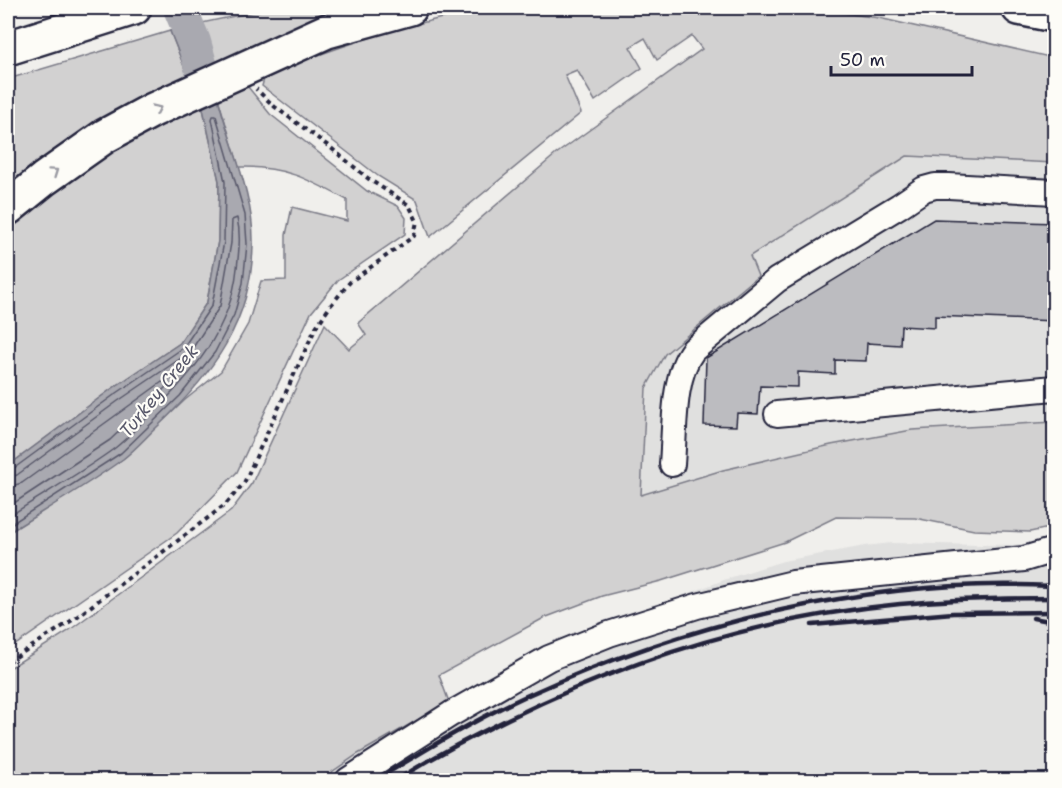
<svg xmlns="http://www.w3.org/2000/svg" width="1062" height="788" font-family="'Shantell Sans',sans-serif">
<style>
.built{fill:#e0e0df}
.green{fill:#d2d1d1;stroke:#7a7a86;stroke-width:1.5}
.water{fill:#a9a9b0;stroke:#737381;stroke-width:1.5}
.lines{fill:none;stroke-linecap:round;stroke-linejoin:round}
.shore{stroke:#58586a;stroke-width:1.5}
.river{stroke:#a9a9b0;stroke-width:34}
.building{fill:#bcbcc0;stroke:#22223b;stroke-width:1.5}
.minor-casing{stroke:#22223b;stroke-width:28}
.highway-casing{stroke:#22223b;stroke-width:38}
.path{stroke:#22223b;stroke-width:4;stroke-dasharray:4.5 4.5;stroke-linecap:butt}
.minor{stroke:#fdfcf7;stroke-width:24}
.highway{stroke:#fdfcf7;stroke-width:33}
.rail{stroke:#22223b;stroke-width:4.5}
.oneway{stroke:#9a9aa2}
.labels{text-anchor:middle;stroke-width:4.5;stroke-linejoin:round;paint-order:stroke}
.water-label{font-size:18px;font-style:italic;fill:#58586a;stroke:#fdfcf7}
</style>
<rect width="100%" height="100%" fill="#f0efec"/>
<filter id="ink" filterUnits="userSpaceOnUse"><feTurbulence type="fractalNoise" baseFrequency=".0167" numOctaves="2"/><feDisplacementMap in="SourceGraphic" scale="12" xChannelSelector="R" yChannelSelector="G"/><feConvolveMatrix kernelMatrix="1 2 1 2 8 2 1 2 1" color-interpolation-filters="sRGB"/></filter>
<g filter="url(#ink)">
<!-- built -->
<g class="built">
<path d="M907,156l147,7v259l-142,8 -81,15 -108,25 -82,25 6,-110 18,-31 93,-78 -8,-20z"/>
<path d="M892,543l89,2 73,-1v236h-734l38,-26 69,-40 113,-63 35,-15 157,-59 51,-16 82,-15z"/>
</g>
<!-- green -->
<g class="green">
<path d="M272,8h103l-164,59 -14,-43z"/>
<path d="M497,8h311l71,10 175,40v105l-147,-7 -157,100 8,20 -93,78 -19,34 -5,107 82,-25 108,-25 81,-15 142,-8v105l-24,5 -56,-2 -59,-12 -79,-1 -51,25 -124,39 -59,15 -58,22 -105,57 10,27 -91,52 -38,26h-312v-111l59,-37 164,-121 21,-28 73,-159 24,25 17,-14 -8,-12 198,-169 146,-105 -10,-13 -35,24 -12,-22 -15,9 12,21 -47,33 -18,-31 -12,5 16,38 -151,124 -13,-37 -39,-24 -116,-90 3,-11c75,-29 152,-56 232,-67z"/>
<path d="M170,31l19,48 -181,119v-119z"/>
<path d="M244,82l26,32 97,77 31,15 8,12 -1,16 -67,46 -27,33 -74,159 -60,61 -169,117v-117l116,-75 61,-58 36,-29 27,-47 13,-43 25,-1v-45l6,-28 55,14v-21c-39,-21 -62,-34 -108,-33l-23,-75z"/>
<path d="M202,104l17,77 -1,60 -11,61 -27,41 -70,47 -102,76v-235l44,-37 57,-42z"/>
</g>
<!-- water -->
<path class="water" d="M197,24c10,30 17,61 26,92 12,40 31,85 30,128 -1,78 -40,129 -94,181 -12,11 -23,24 -36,34 -37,27 -77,50 -115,74v-67l102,-76 70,-47 27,-41 11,-61 1,-60 -17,-77 -13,-25 -19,-48z"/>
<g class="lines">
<!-- shore -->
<g class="shore">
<path d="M193,72l-14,-34 1,-4 14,-1 11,34"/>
<path d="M8,470l5,-1 101,-74 69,-47 29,-43 12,-63 1,-60 -13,-63 1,-3h3l29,99 2,29 -4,39 -9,32 -19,37 -35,44 -59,57 -113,73"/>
<path d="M8,478l9,-3 101,-74 72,-49 30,-46 11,-63 1,-23 5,-2c4,16 2,33 0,50 -6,62 -46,108 -89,149 -11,10 -21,22 -33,31 -34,25 -72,46 -107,69"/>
<path d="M8,487l14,-4 140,-101 4,1v4l-56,53 -102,67"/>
</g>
<!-- river -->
<path class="river" d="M180,8l14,34 8,29"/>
</g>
<!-- building -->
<path class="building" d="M934,219l120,4v98l-119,-5v12l-34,-2 -1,19 -33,-2 -1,18 -31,-1v14l-37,-2v15l-38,-1 -2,28 -21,-1 -1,13 -32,-1 2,-67z"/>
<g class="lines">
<defs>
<g id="minor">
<path d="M777,414l277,-26"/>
<path d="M672,464c3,-34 0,-87 21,-114l84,-70 122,-74 25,-17 11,-3h14l105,6"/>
<path d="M348,780l103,-66 98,-56 60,-24 88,-28 96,-23 231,-24 30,-9"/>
</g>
<g id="highway">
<path d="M1019,8l35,7"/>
<path d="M8,48l126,-40"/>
<path d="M8,208l36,-29 61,-43 48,-26 174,-79 83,-23"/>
</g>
</defs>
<!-- minor casing -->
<use href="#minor" class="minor-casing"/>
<!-- highway casing -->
<use href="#highway" class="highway-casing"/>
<!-- path -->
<path class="path" d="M8,662l66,-43 151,-114 19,-22 72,-156 15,-22 19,-23 64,-46 3,-15 -8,-16 -39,-25 -39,-32 -56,-41 -19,-18"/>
<!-- minor -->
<use href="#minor" class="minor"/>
<!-- highway -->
<use href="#highway" class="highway"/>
<!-- rail -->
<g class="rail">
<path d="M1033,618l21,4"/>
<path d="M812,625l141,-12 101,-1"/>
<path d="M376,780c49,-30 98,-60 150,-84 164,-74 348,-120 528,-110"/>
<path d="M397,780c35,-23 73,-42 111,-61 122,-60 256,-102 392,-115 51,-5 103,-6 154,-6"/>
</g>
</g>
<!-- one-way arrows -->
<defs><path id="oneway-chevron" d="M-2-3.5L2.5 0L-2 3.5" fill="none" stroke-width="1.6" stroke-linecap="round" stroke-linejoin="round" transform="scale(1.5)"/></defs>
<g class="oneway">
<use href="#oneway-chevron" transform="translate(157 109) rotate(-25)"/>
<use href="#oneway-chevron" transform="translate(54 172) rotate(-35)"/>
</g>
</g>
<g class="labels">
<!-- water labels -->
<g class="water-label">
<text transform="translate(159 391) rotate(-51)" y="6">Turkey Creek</text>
</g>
</g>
<!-- margin -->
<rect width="1062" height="788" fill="none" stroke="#fdfcf7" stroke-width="30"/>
<rect x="15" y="15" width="1032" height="758" fill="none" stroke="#22223b" stroke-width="2" filter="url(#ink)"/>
<!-- scale -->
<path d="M831 66v9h141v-9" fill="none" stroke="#22223b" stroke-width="3"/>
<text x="840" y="66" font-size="18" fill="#22223b" stroke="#fdfcf7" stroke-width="4.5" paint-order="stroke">50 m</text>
</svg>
